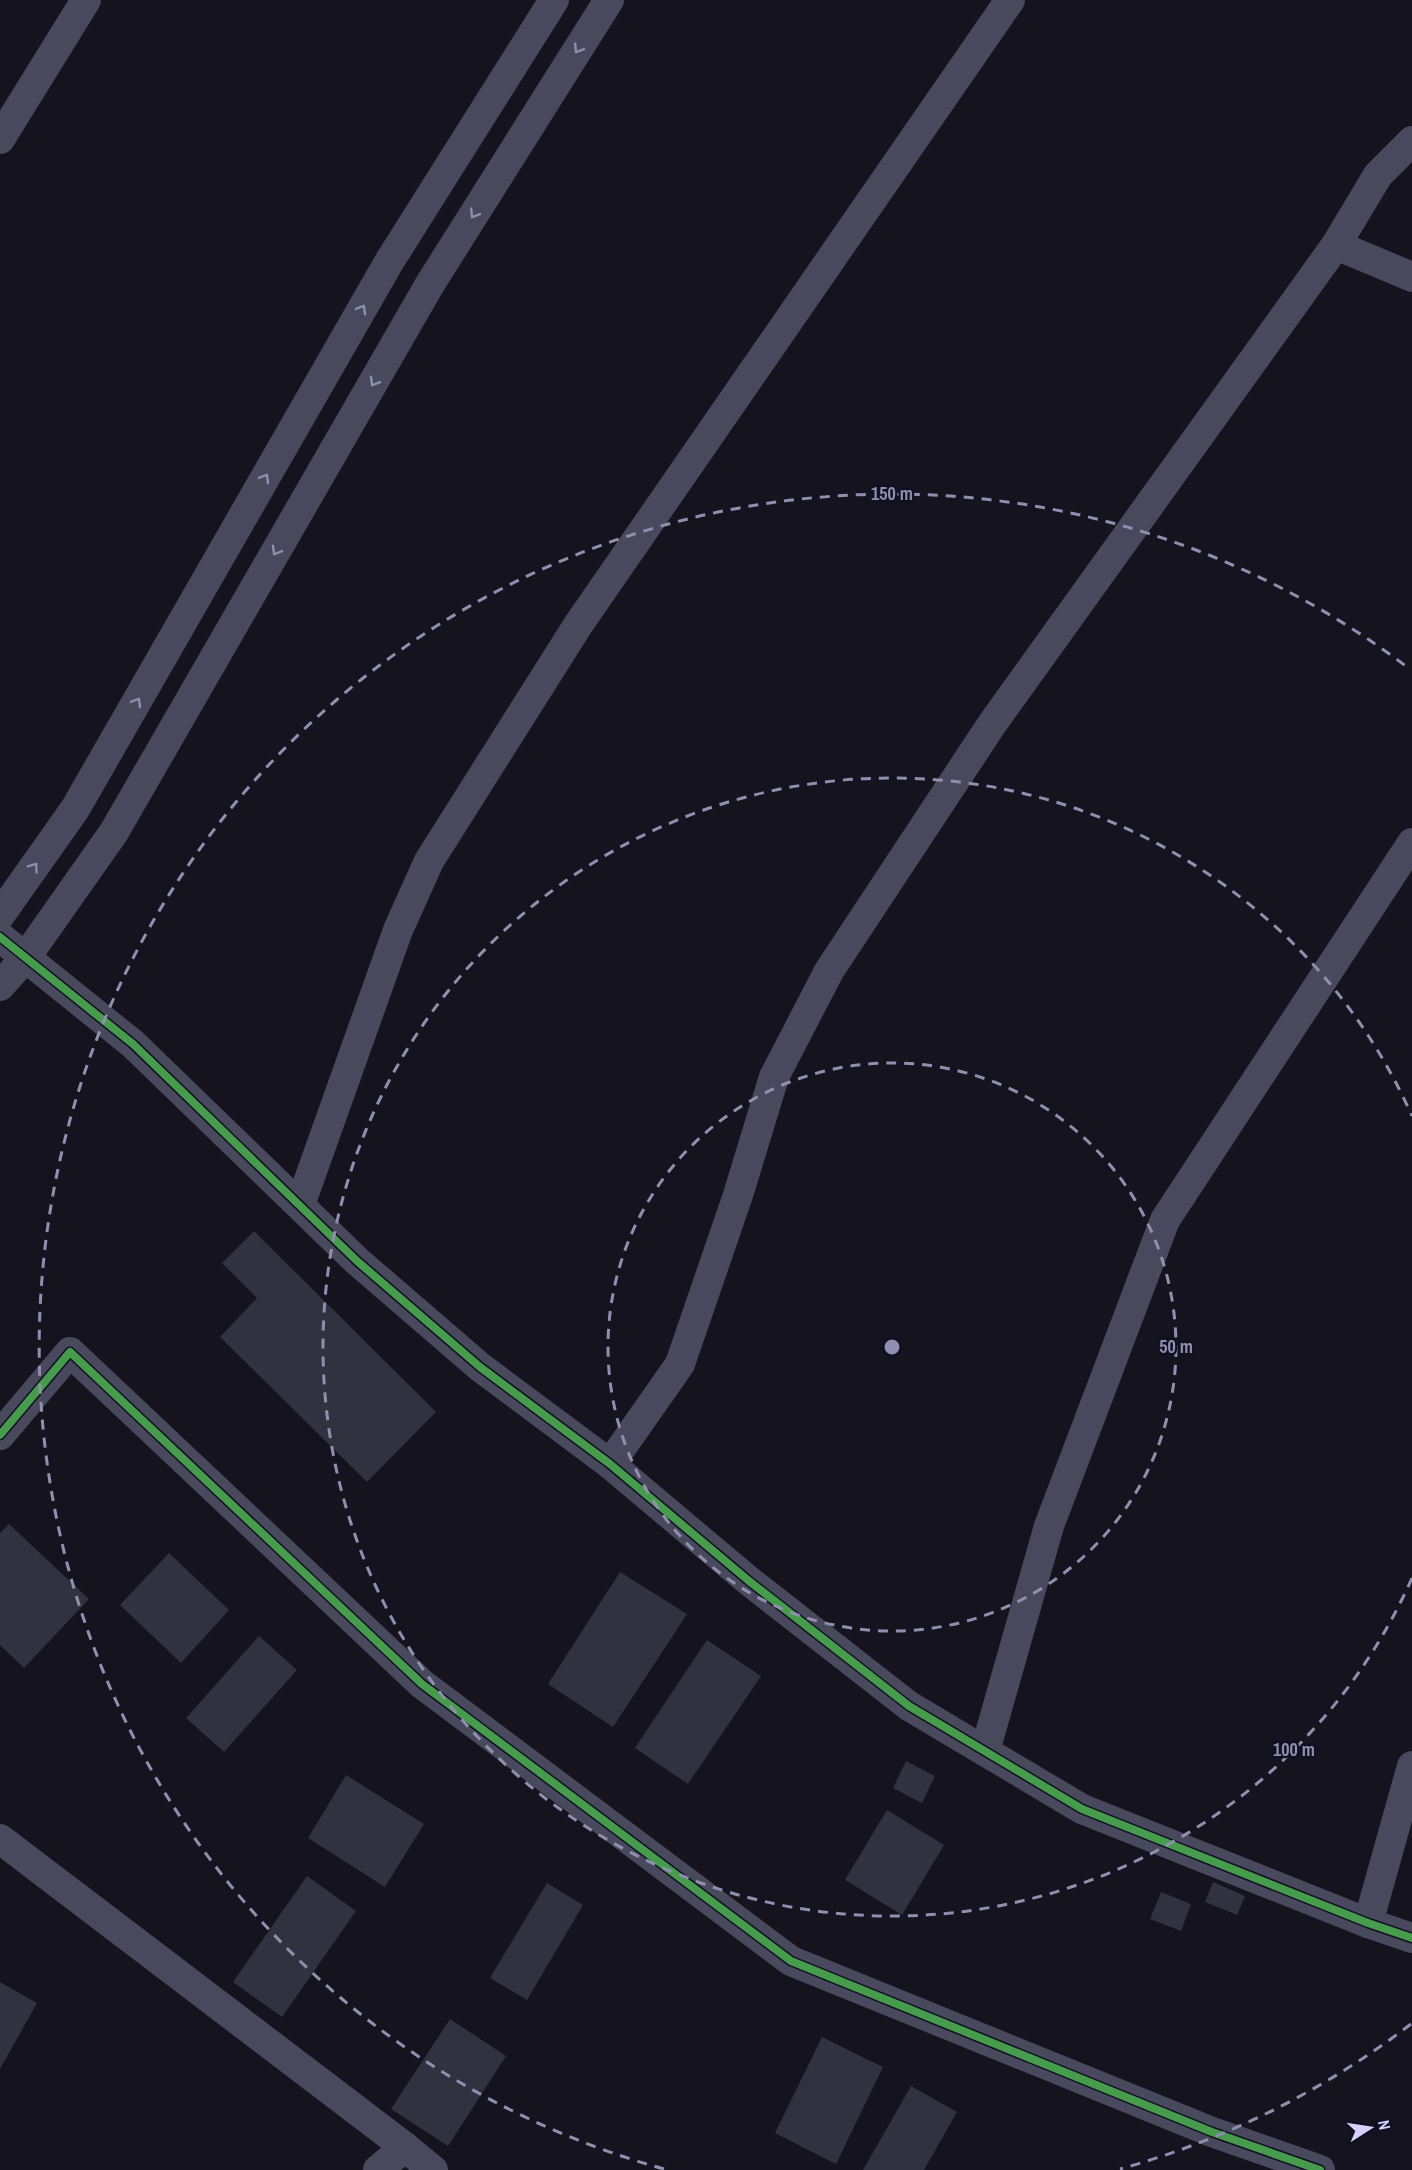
<svg xmlns="http://www.w3.org/2000/svg" width="1412" height="2170" font-family="'Archivo Narrow',sans-serif">
<style>
.building{fill:#323140}
.lines{fill:none;stroke-linecap:round;stroke-linejoin:round}
.minor{stroke:#49495e;stroke-width:30}
.cycleway-casing{stroke:#110f22;stroke-width:11}
.cycleway{stroke:#469c4c;stroke-width:8}
.oneway{stroke:#8e8eae}
.ring{fill:none;stroke:#918faf;stroke-width:3;stroke-dasharray:10 8}
.centre{fill:#918faf;stroke:#110f22;stroke-width:3}
.ring-label{font-size:18px;text-anchor:middle;font-weight:bold;fill:#918faf;stroke:#110f22;stroke-width:4.5;stroke-linejoin:round;paint-order:stroke}
</style>
<rect width="100%" height="100%" fill="#14131e"/>
<!-- building -->
<g class="building">
<path d="M254,1231l182,181 -69,70 -147,-145 37,-39 -35,-35z"/>
<path d="M9,1524l80,75 -65,69 -24,-23v-112z"/>
<path d="M169,1553l60,57 -48,53 -61,-58z"/>
<path d="M620,1572l67,42 -74,113 -65,-43z"/>
<path d="M259,1636l38,34 -73,82 -38,-34z"/>
<path d="M707,1640l54,36 -73,108 -53,-36z"/>
<path d="M906,1761l29,15 -13,27 -29,-15z"/>
<path d="M346,1775l78,49 -39,63 -77,-49z"/>
<path d="M887,1810l57,35 -42,70 -57,-35z"/>
<path d="M307,1876l49,35 -74,106 -49,-35z"/>
<path d="M1213,1882l32,14 -8,19 -32,-13z"/>
<path d="M547,1883l36,22 -56,95 -37,-22z"/>
<path d="M1161,1892l30,12 -10,27 -31,-12z"/>
<path d="M0,1982l37,21 -37,66z"/>
<path d="M450,2019l56,37 -58,90 -57,-37z"/>
<path d="M822,2037l61,30 -47,97 -61,-31z"/>
<path d="M911,2086l46,26 -33,58h-61z"/>
</g>
<g class="lines">
<!-- minor -->
<g class="minor">
<path d="M0,139l86,-139"/>
<path d="M1336,245l76,32"/>
<path d="M0,915l75,-106 314,-547 165,-262"/>
<path d="M0,937l133,107 224,217 123,106 130,97 139,117 160,125 173,103 286,114 44,15"/>
<path d="M0,986l26,-29 88,-125 316,-548 179,-284"/>
<path d="M300,1205l98,-275 31,-69 149,-236 432,-625"/>
<path d="M0,1435l70,-83 352,332 369,277 421,171 108,38"/>
<path d="M610,1464l70,-100 58,-169 36,-118 55,-106 163,-247 344,-479 42,-70 34,-34"/>
<path d="M985,1751l64,-225 116,-306 247,-377"/>
<path d="M0,1839l405,308 28,23"/>
<path d="M1368,1923l44,-157"/>
<path d="M378,2170l27,-23"/>
</g>
<defs>
<g id="cycleway">
<path d="M0,937l133,107 224,217 123,106 130,97 139,117 160,125 173,103 286,114 44,15"/>
<path d="M0,1435l70,-83 352,332 369,277 421,171 108,38"/>
</g>
</defs>
<!-- cycleway casing -->
<use href="#cycleway" class="cycleway-casing"/>
<!-- cycleway -->
<use href="#cycleway" class="cycleway"/>
</g>
<!-- one-way arrows -->
<defs><path id="oneway-chevron" d="M-2-3.5L2.5 0L-2 3.5" fill="none" stroke-width="1.6" stroke-linecap="round" stroke-linejoin="round" transform="scale(1.5)"/></defs>
<g class="oneway">
<use href="#oneway-chevron" transform="translate(578 49) rotate(122)"/>
<use href="#oneway-chevron" transform="translate(474 214) rotate(122)"/>
<use href="#oneway-chevron" transform="translate(362 309) rotate(-60)"/>
<use href="#oneway-chevron" transform="translate(374 382) rotate(120)"/>
<use href="#oneway-chevron" transform="translate(265 478) rotate(-60)"/>
<use href="#oneway-chevron" transform="translate(276 551) rotate(120)"/>
<use href="#oneway-chevron" transform="translate(137 702) rotate(-60)"/>
<use href="#oneway-chevron" transform="translate(34 867) rotate(-55)"/>
</g>
<!-- distance rings -->
<g class="ring">
<circle cx="892" cy="1347" r="284"/>
<path d="M1412 1578A569 569 0 1 1 1412 1116"/>
<path d="M1411 2024A853 853 0 0 1 1120 2169M664 2169A853 853 0 1 1 1411 670"/>
</g>
<circle cx="892" cy="1347" r="9" class="centre"/>
<g class="ring-label">
<text x="892" y="500">150 m</text>
<text x="1176" y="1353">50 m</text>
<text x="1294" y="1756">100 m</text>
</g>
<!-- north arrow -->
<g transform="translate(1370 2128) rotate(78)" stroke="#110f22" stroke-width="4.5" paint-order="stroke">
<path d="M0-4.5L10 22L0 15L-10 22Z" fill="#d4d2fd"/>
<text y="-9" font-size="16" font-weight="bold" text-anchor="middle" fill="#d4d2fd">N</text>
</g>
</svg>
